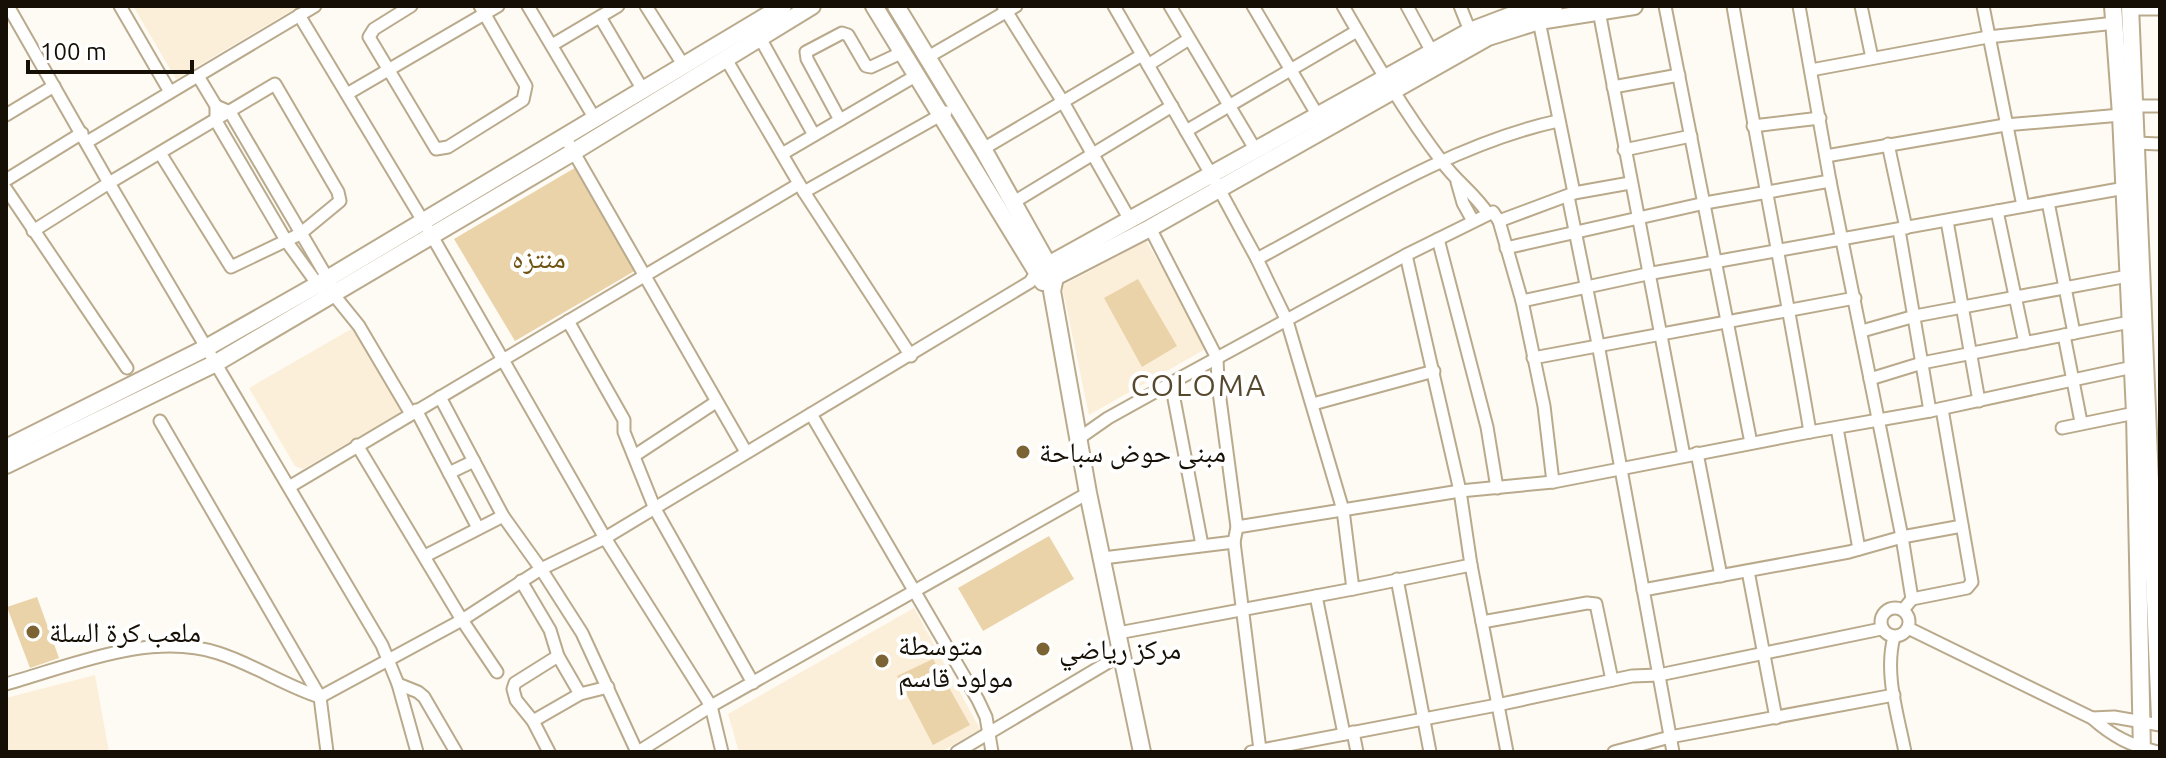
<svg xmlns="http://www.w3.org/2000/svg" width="2166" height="758" font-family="Ubuntu,'Noto Naskh Arabic',sans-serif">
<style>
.built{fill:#fcefd9}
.green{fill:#ead3a8}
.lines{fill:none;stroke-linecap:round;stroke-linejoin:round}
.street-casing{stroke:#baaa8c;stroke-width:15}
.secondary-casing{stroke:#baaa8c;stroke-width:20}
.street{stroke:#fff;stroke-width:11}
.secondary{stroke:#fff;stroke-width:16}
.poi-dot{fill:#7b6334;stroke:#fff;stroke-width:3}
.labels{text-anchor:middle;stroke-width:8;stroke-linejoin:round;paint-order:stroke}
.park-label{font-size:28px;fill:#6f5210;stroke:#fff}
.poi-label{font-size:28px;fill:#150f05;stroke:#fff;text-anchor:start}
.neighbourhood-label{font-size:30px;letter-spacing:2px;fill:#57492e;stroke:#fff}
</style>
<rect width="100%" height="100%" fill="#fefaf4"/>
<!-- built -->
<g class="built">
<path d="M133,6h166l-123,73z"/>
<path d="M1146,241l63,106 -120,68 -27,-129z"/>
<path d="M355,327l49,83 -101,59 -8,-3 -46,-78z"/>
<path d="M914,608l66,121 -39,23h-202l-11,-38z"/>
<path d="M95,675l14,77h-103v-54z"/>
</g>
<!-- green -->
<g class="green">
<path d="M578,166l60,103 -123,72 -61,-102z"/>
<path d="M1138,279l39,67 -35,21 -38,-69z"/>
<path d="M1049,536l25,43 -91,52 -25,-43z"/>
<path d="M37,597l22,61 -29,10 -23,-61z"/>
<path d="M933,659l37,66 -37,20 -36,-69z"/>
</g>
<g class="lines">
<defs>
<g id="street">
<path d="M8,6l101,177 273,462 16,39 19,68"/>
<path d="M120,6l50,86"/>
<path d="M411,6l-37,23 -5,8 64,107 3,5 12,-2 75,-47 3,-14 -46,-80"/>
<path d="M528,6l67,113"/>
<path d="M646,6l38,60"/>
<path d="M1003,6l60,96 67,118"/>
<path d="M1114,6l98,170 45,83 30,62 56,189 10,79 118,-24"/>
<path d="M1170,6l85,143"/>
<path d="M1253,6l65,110"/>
<path d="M1343,6c31,54 62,107 100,157 14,19 32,31 45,51"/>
<path d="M1407,6l25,46"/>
<path d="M1460,6l10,25"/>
<path d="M1598,6l86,450"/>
<path d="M1665,6l86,437"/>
<path d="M1733,6c24,142 53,283 77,426"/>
<path d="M1799,6l31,175 72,356 10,62 -9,11"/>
<path d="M1861,6l11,52"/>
<path d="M1983,6l40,200"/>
<path d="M2130,9h30"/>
<path d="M299,15l133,221 173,302 106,168 11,46"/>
<path d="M600,17l43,73"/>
<path d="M1539,21l35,172"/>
<path d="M760,38l54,97"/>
<path d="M552,45l66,-39"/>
<path d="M928,57l88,-51"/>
<path d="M726,59l78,133 107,164"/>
<path d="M1148,65l41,-26"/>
<path d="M1811,70l177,-33 127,-14"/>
<path d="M198,76l18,30v15l71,121 34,47"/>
<path d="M1613,87l66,-12"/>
<path d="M347,94l151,-88"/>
<path d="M216,106l14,6 105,179 3,9 21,26 52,88"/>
<path d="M2134,106h26"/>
<path d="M6,115l48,-29"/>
<path d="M840,120l-33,-61 -1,-7 36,-19 6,2 18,31 5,1 32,-15"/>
<path d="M1753,126l67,-8"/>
<path d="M1186,131l171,-100"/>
<path d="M565,137l181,315"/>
<path d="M87,142l228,-136"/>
<path d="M2135,143l25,1"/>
<path d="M1888,144l18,84"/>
<path d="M983,149l159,-94"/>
<path d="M1624,150l67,-14"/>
<path d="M782,154l135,-79"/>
<path d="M1826,156l179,-31 116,-10"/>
<path d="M6,180l76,-47"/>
<path d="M1457,182l6,21 10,18"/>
<path d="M6,189l121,179"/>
<path d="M804,192l142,-80"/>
<path d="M1568,196l30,148 75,408"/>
<path d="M1014,202l158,-96"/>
<path d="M2048,202l26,131"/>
<path d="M1997,211l28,132"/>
<path d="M1499,221l75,-28 56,-10"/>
<path d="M1947,221l32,180"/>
<path d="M1899,230l31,181"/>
<path d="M33,231l76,-48 166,-99 63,108 2,9 -40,33 -69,33 -71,-114"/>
<path d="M1438,239l49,188 10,61"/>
<path d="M1506,248l199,-45 125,-22"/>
<path d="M1406,255l54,236 11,74 36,187"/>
<path d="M1257,259c93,-50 198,-116 301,-138"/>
<path d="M1522,301l125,-27 478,-86"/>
<path d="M568,321l56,99v12l31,77 98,174"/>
<path d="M1862,331l53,-15 213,-40"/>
<path d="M2064,335l17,87"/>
<path d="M1533,358l322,-60"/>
<path d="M1870,379l52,-16 208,-41"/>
<path d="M1171,383l31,162"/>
<path d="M440,397l63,119 38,53 41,64 55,119"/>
<path d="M1313,404l121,-33"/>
<path d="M416,410l62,118"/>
<path d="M811,414l167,286 8,17 6,35"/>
<path d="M160,421l160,276 142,-77 79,-51 64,-31 425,-256 7,-11"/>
<path d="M1837,428l22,121"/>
<path d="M2062,428l73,-15"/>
<path d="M1078,439l30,-21 63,-35 235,-128 87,-43 6,9 23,80 22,105 9,76"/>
<path d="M357,445l105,175 35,52"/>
<path d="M1697,453l24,123"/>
<path d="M634,456l82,-54"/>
<path d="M449,473l25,-12"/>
<path d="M289,487l510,-303"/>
<path d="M1237,527l223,-36 93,-9 257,-50 120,-21 203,-44"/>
<path d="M1234,542l26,208"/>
<path d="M425,556l78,-40"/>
<path d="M1103,558l131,-16 3,-15 -19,-143 -1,-26 -67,-130"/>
<path d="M1748,571l28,147"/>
<path d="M1397,579l33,173"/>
<path d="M521,581l29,49 8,26 22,38"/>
<path d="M1643,590l206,-38 53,-15 60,-11"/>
<path d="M1316,596l28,138"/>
<path d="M1912,599l55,-11 5,-6 -30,-173"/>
<circle cx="1895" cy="622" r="14"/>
<path d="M1482,622l105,-19 9,1 16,76"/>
<path d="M1908,628l184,90c20,18 39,28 66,34"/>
<path d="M1118,633l235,-44"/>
<path d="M1894,637c-10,37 4,78 11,115"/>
<path d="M6,684c65,-18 144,-53 212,-31 35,11 67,33 102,44l7,55"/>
<path d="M398,684l20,8 6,5 32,55"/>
<path d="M2092,718l22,-1 46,8"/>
<path d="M533,721l47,-27 28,-7"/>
<path d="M1353,732l4,20"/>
<path d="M549,752l-16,-31 -17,-21 -3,-11 2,-6 43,-27"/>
<path d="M638,752l73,-46 377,-213"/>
<path d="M957,752l165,-98"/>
<path d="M1251,752l246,-47 135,-29 27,-1 222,-46"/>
<path d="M1614,752l56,-15 224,-42"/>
</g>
<g id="secondary">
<path d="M874,6l169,276"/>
<path d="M896,6l87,143 72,128 -3,14 36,202 54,259"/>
<path d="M2113,6l8,109 14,298 7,339"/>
<path d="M2130,6l30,712"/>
<path d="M1041,269l429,-238 42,-16 42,-9"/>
<path d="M1042,281l13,-4 95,-49 338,-191 51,-16 95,-15"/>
<path d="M6,448l200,-100 111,-63 466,-279"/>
<path d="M6,465l210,-102 359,-212 237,-145"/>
</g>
</defs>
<!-- street casing -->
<use href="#street" class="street-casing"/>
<!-- secondary casing -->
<use href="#secondary" class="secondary-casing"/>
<!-- street -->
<use href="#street" class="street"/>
<!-- secondary -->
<use href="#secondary" class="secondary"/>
</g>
<!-- markers -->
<g class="poi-dot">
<circle cx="1023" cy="452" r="8"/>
<circle cx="33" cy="632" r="8"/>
<circle cx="1043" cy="649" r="8"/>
<circle cx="882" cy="661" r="8"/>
</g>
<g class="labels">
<!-- park labels -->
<g class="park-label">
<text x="539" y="268">منتزه</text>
</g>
<!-- poi labels -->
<g class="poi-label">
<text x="1039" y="462">مبنى حوض سباحة</text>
<text x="49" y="642">ملعب كرة السلة</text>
<text x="898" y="655">متوسطة<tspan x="898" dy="32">مولود قاسم</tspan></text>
<text x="1059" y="659">مركز رياضي</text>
</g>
<!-- neighbourhood labels -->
<g class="neighbourhood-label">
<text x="1199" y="396">COLOMA</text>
</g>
</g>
<!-- border -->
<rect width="2166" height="758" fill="none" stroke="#150f05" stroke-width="16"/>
<!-- scale -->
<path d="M28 60v12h164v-12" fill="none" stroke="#150f05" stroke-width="4"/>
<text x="40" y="60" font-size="24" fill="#150f05" stroke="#ffffff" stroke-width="6" paint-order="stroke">100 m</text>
</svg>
